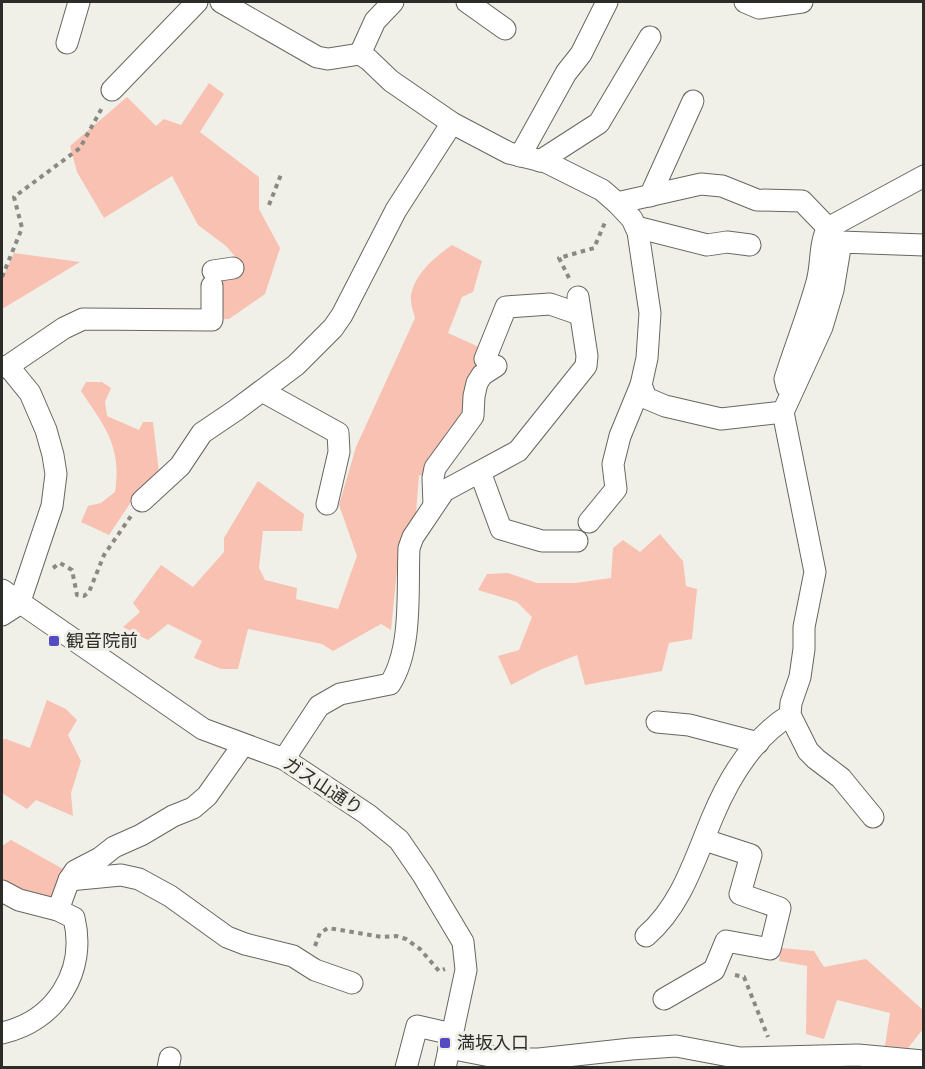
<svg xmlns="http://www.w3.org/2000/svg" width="925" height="1069" font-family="'Open Sans','Noto Sans JP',sans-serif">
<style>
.green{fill:#f8c1b2}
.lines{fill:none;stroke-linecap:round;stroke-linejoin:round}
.minor-casing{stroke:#676761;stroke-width:23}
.path{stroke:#8a8a85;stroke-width:4;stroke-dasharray:4.5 4.5;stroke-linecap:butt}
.minor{stroke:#fff;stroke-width:21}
.poi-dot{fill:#544ac1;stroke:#f0f0e9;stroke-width:2}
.labels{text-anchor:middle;stroke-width:6;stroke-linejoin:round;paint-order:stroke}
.poi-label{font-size:18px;fill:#2c2c29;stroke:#f0f0e9;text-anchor:start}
.street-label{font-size:18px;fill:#2c2c29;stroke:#f0f0e9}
</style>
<rect width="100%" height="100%" fill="#f0f0e9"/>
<!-- green -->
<g class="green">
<path d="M209,83l15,11 -24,38 59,45v32l21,39 -15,46 -36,25h-9l-1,-44 25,-8 -18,-21 -28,-21 -26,-49 -68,42 -27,-46 -7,-26 57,-49 29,29 8,-7 17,6z"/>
<path d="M452,245l30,16 -9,31 -11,5 -14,36 33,15 -13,37 -4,29 -15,15 -18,30 -5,18 -7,-2 -3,39 -17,35 -8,81 -10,-6 -48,27 -11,-7 -74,-15 -10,40h-17l-27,-11 8,-17 -34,-17 -20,16 -25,-13 17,-15 -7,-9 28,-38 32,22 31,-35v-14l34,-57 46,33 -2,17h-39l-4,37 6,12 32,8 -1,11 42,10 19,-53 -18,-51 17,-58 59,-129c-2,-7 -5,-16 -4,-23 4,-22 24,-38 41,-50z"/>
<path d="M14,253l66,9 -78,47v-30z"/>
<path d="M86,382h16l9,6 -6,14 2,14 32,14 4,-8h10l6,51 -24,23 -26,39 -28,-13 7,-16 13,-3 14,-11c7,-46 -10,-65 -34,-101z"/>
<path d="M660,534l23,27 3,25 11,3 -5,50 -23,4 -7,28 -77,14 -8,-30 -37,15 -29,15 -13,-29 21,-6 13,-33 -15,-15 -39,-12 9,-16 21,-1 29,10h38l36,-5 2,-30 10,-8 17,12z"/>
<path d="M47,700l19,9 11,11 -9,15 13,26 -10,32 2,23 -37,-16 -9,9 -25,-16v-53l4,-1 24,9z"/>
<path d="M11,840l52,29 -4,23 -18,24 -39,-15v-55z"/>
<path d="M781,948l33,3 10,16 42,-8 57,51v19l-15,19 -23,-2 5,-33 -53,-13 -13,39 -18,-5 1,-68 -28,-5z"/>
</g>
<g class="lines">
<defs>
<g id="minor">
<path d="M221,2l96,55 11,2 32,-5 9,6 22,21 61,42 57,30 37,9 56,28 15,13 15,16 6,13 12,81 -3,45 -6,27 5,13 19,8 56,13 62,-7"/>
<path d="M467,2l38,27"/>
<path d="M745,2l14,6 43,-6"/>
<path d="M67,43l12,-41"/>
<path d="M360,54l15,-33 18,-19"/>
<path d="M112,90l85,-88"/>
<path d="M520,156l46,-83 15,-19 26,-52"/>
<path d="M540,161l59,-38 51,-86"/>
<path d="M650,196l43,-95"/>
<path d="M617,203l84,-19 21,2 35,14 45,1 26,27"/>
<path d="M636,227l71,18 20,-3 23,3"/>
<path d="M213,271l20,-3"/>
<path d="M485,359l21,-52 44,-3 29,10"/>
<path d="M2,367l6,-1 56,-38 19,-9 129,1v-34"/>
<path d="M787,387l-2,-8c10,-32 23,-64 32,-97 5,-17 2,-39 11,-54l96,-52"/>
<path d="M262,391l76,42 1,19 -12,52"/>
<path d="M480,472l21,57 41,12h35"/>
<path d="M142,501l38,-35 22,-33 34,-23 60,-45 37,-37 9,-13 54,-105 56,-87"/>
<path d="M434,505l-1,-27 2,-10 38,-52 1,-20 3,-13 5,-8 14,-9"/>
<path d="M589,522l27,-33 -3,-25 7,-28 21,-51"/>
<path d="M2,590l201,139 81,30 83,55 32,26 24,35 40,67 3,28 -21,98"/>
<path d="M2,615l17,-11 33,-98 4,-32 -3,-19 -7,-25 -16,-37 -22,-27"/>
<path d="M657,722l32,3 69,18"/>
<path d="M284,759l35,-53 21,-12 50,-10c23,-36 17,-94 19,-136l4,-11 31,-46 74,-40 68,-85 1,-10 -9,-59"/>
<path d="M873,817l-32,-39 -25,-19 -8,-8 -18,-36 1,-12 9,-26 4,-28v-22l11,-55 -32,-160 39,-85 11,-37 8,-48 83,3"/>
<path d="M69,880l52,-5 18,4 31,17 57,41 18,7 48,12 22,14 37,13"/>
<path d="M2,891l17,9 39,10 16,8c13,53 -18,103 -72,115"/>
<path d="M58,910l11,-30 6,-9 25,-13 14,-11 27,-12 32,-19 20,-8 14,-12 36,-51"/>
<path d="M646,936c36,-31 49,-78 67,-120 16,-38 41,-79 77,-101"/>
<path d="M664,999l50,-29 12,-29 44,8 10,-41 -40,-14 11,-39 -46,-15"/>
<path d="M449,1048l57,11h33l92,-10 45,-3 64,12 118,-3 65,6v7"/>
<path d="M168,1068l2,-10"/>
<path d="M406,1068l11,-42 35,8"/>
</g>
</defs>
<!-- minor casing -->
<use href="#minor" class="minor-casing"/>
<!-- path -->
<g class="path">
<path d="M269,205l13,-33"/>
<path d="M2,277l20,-49 -8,-31 66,-49 23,-42"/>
<path d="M569,278l-10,-20 35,-10 12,-28"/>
<path d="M53,568l7,-5 12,7 5,25 7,1 5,-4 15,-37 27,-39"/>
<path d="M315,946l5,-13 8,-5 54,9 14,-1 10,3 14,10 19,22 6,-2"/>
<path d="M735,975l9,2 24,60"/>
</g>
<!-- minor -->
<use href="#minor" class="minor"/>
</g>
<!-- markers -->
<g class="poi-dot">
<rect x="48" y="635" width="12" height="12" rx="3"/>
<rect x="439" y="1037" width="12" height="12" rx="3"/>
</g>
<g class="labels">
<!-- poi labels -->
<g class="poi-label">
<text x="66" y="647">観音院前</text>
<text x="457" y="1049">満坂入口</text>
</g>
<!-- street labels -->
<g class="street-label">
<text transform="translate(323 786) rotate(33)" y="6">ガス山通り</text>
</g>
</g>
<!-- border -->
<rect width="925" height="1069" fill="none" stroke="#2c2c29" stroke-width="6"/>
</svg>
